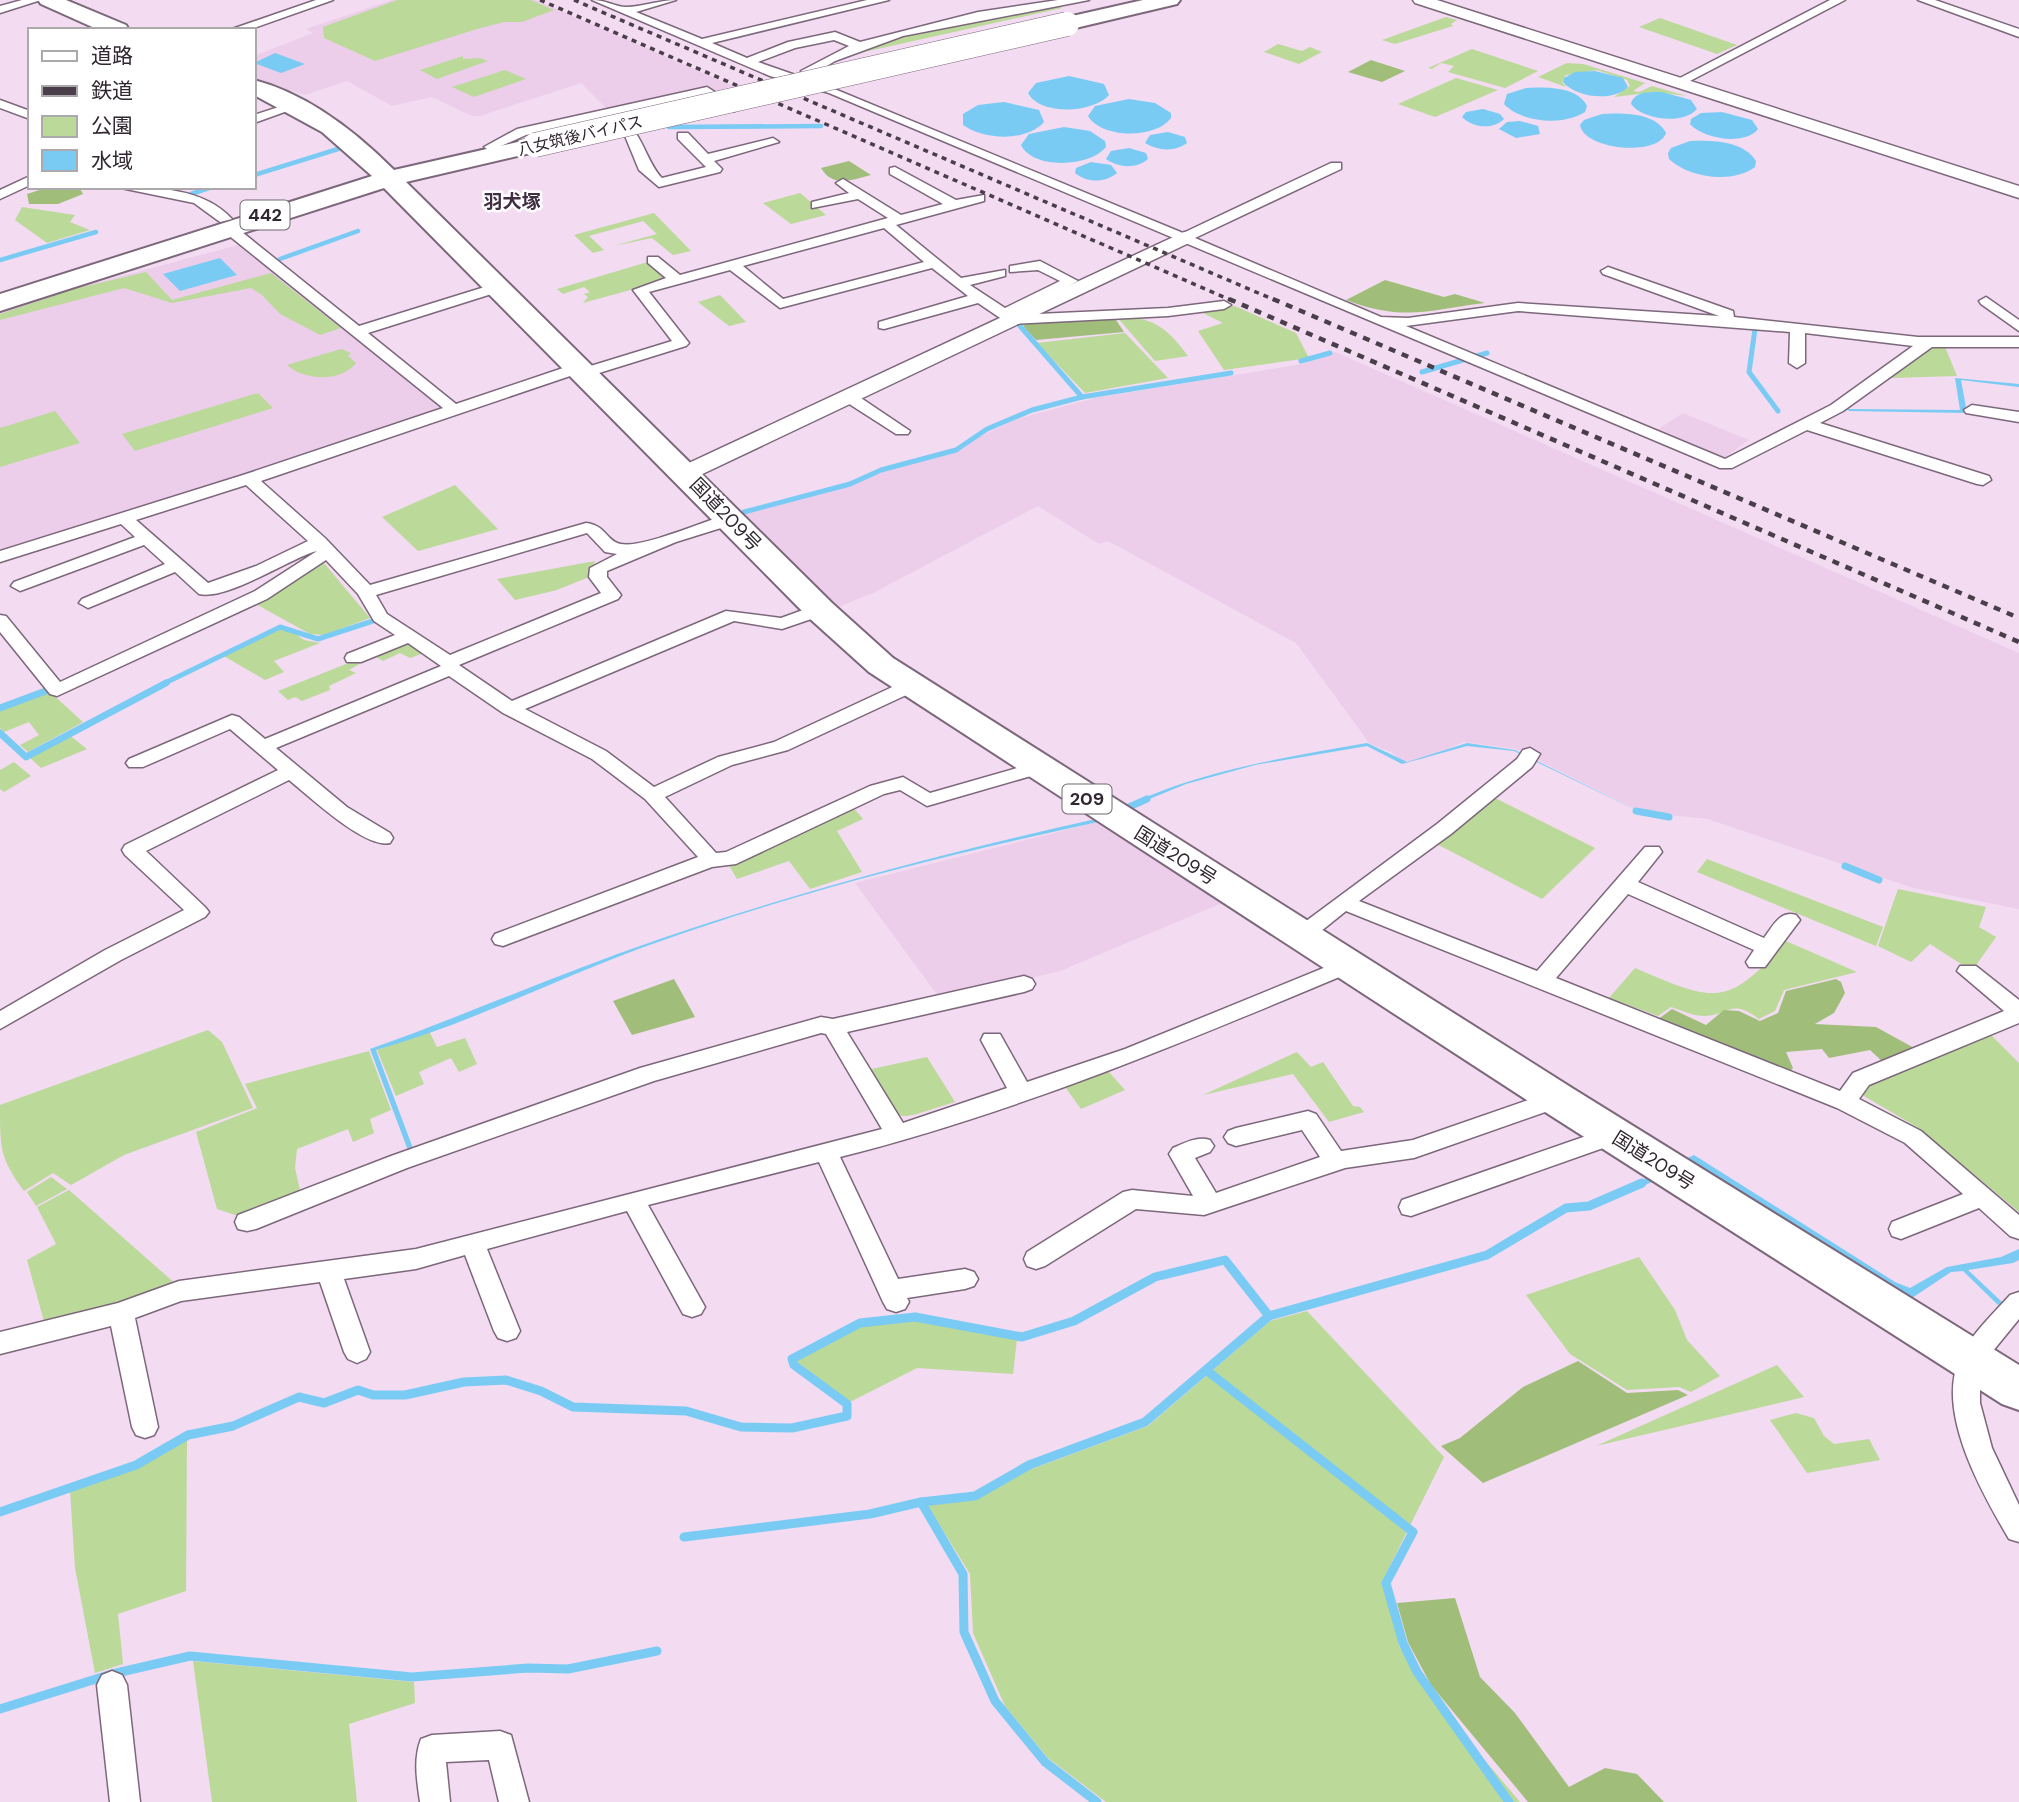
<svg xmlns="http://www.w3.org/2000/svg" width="2019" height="1802" font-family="'DM Sans','Noto Sans JP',sans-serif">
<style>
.built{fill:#ecceeb}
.green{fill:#bbd998}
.forest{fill:#a0be7a}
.water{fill:#79cbf3}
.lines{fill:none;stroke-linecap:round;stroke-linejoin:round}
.stream-far3{stroke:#79cbf3;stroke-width:4.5}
.stream-far2{stroke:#79cbf3;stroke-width:5}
.stream-far1{stroke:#79cbf3;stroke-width:7}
.stream{stroke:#79cbf3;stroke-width:9}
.street-casing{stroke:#7c677b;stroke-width:3}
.secondary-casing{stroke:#7c677b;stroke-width:3}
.highway-casing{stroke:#7c677b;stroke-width:4}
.street{fill:#fff;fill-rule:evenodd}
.secondary{fill:#fff;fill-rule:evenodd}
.highway{fill:#fff;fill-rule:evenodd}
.rail-far1{stroke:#493e49;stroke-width:3.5;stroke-dasharray:5 5;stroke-linecap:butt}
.rail{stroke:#493e49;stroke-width:4.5;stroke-dasharray:7 7;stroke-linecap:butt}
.highway-bridge-casing{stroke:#7c677b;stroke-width:25;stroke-linecap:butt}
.highway-bridge{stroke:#fff;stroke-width:24}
.labels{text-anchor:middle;stroke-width:5;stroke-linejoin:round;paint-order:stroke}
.far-street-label{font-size:16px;fill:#302730;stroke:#fff}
.shield{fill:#fff;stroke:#6e686e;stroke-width:2}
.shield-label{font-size:18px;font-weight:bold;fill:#302730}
.far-quarter-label{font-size:19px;font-weight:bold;fill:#412e41;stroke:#fff}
.street-label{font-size:19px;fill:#302730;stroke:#fff}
</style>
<rect width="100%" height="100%" fill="#f3dbf2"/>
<!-- built -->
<g class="built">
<path d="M392,0h144l197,86 -18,5 -7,-4 -100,23 -27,-27 -101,33h-8l-40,-19 -40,9 -45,-25 -43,14 -50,-17v-22l59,-23 -7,-4z"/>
<path d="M242,244l205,165 -447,145v-241l73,-24z"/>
<path d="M1335,352l684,301v256l-106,-21 -205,-69 -67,-7 -125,-63 -52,-7 -41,17 -20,3 -12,-10 -21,-8 -74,-101 -188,-102 -9,3 -61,-38 -165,87 -37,15 -96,-93 206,-63 71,-33 78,-21 207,-34z"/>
<path d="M1683,413l66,27 -25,18 -67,-28z"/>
<path d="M1098,822l129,79 -167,70 -119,29 -86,-117z"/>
</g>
<!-- green -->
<g class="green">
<path d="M397,0h134l23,10 -32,12h-18l-27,7 -102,32 -51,-23 -1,-11z"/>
<path d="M1059,6l3,2 -216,48 73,-25z"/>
<path d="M1446,17l11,3 -6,4 2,2 -58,18 -13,-4z"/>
<path d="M1660,18l77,27 -20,9 -78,-27z"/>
<path d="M1278,44l24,7 8,-4 12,5 -23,12 -35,-12z"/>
<path d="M1472,49l66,22 -33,17 -57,-16 6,-6 -13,-3 -9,6 -4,-1z"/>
<path d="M463,56v3l17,-1 8,3 -51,18 -17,-9z"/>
<path d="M1567,63l16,1 62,19 -12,8 6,1 13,-6 35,10 -32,-4 -41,5 16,-11 -3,-6 -30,-10 -31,5 -4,7 4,5 -28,-10z"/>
<path d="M505,70l21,9 -52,18 -22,-10z"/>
<path d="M1456,78l42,12 -63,27 -37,-13z"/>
<path d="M800,193l26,22 -35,9 -28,-21z"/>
<path d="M22,207l53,8 -5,7 20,8 -43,13 -32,-23z"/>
<path d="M654,213l37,38 -18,4 -21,-17 -39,8 44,-12 -14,-13 -54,15 15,14 -11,3 -19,-18z"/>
<path d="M651,261l19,18 -87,24 5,-6 -4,-3 6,-2 -6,-5 -21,7 -6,-5z"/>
<path d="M146,272l26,28 99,-27 70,55 -21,7 -40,-21 -18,-19 -11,-7 -79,15 -48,-15 -124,32v-6l74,-25z"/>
<path d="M720,295l26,27 -17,4 -31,-24z"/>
<path d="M1235,306l61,27 13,25 -85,12 -26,-39 25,-8 -24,-12z"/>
<path d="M1117,317c36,-1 50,11 71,39l-33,5z"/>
<path d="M1125,333l43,45 -83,15 -48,-50z"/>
<path d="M1945,347l12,29 -66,2 37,-30z"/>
<path d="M341,349l10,4 -3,3 8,7c-15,20 -53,17 -69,2z"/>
<path d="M258,393l15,15 -138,43 -13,-17z"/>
<path d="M55,411l25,32 -80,24v-39z"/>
<path d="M455,485l43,44 -80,22 -36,-34z"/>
<path d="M595,561l-6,16 -32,13 -42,10 -18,-21z"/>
<path d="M324,563l46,55 -46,17 -14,-1 -56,-31 62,-39z"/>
<path d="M280,628l8,1 16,11 16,3 -46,18 10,11 -19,8 -43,-25z"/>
<path d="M404,641l20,12 -14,5 -10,-5 -17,8 -9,-5 -25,14 7,3 -27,13 1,4 -28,11 -7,-4 -7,3 -10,-9z"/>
<path d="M50,692l33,30 -55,30 -8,-7 19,-10 -10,-13 -25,10 -4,-4v-19z"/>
<path d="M69,735l18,14 -46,19 -12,-11z"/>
<path d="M14,762l17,14 -27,16 -4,-3v-19z"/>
<path d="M1495,798l100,50 -53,51 -109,-57z"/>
<path d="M852,806l11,13 -26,12 25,41 -52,17 -21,-28 -52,18 -10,-17z"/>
<path d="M1707,859l176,68 -7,19 -179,-74z"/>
<path d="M1898,889l88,18 -7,20 17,10 -24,34 -42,-27 -19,18 -33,-16z"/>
<path d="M1786,941l71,31 -73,18 -9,21 -16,8c-29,-21 -29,-4 -54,-3 -12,0 -22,-5 -34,-9l-13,9 -49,-18 26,-30c78,33 92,42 151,-27z"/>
<path d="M208,1030l14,12 31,66 -129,47 -53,30 -18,-12 -29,18c-24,-33 -24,-42 -24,-86z"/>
<path d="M429,1031l8,16 28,-9 12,26 -18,8 -8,-14 -32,14 5,12 -28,12 -19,-46z"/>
<path d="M1987,1031l32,32v149l-102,-85 -60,-35 9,-11z"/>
<path d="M369,1051l22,59 -21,9 4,14 -21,9 -5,-13 -51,20 -2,19 5,22 -9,8 -50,19 -24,-8 -21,-77 61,-24 -12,-24z"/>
<path d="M1297,1052l14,15 12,-5 30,44 7,1 4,5 -35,10 -36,-48 -90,21z"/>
<path d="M927,1057l28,45c-64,19 -54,27 -88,-32z"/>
<path d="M1108,1071l17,19 -44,19 -18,-25z"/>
<path d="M51,1177l16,12 -31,17 -9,-14z"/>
<path d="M69,1190l109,96 -133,39 -18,-65 29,-16 -19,-37z"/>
<path d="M1639,1257l36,53 12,30 33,36 -29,16 -12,-5 -52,3 -57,-36 -44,-59z"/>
<path d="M1307,1311l137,146 -59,119 14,70 25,42 96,114h-414l-58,-44 -43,-52 -32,-73 -3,-59 -43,-69 47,-6 55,-29 119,-44 122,-105z"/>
<path d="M915,1320l102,19 -4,35 -96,-6 -67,34 -55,-42 65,-34z"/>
<path d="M1777,1365l27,32 -208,49z"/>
<path d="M1796,1413l18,5 10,18 10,8 35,-5 11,21 -73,13 -37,-53z"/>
<path d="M187,1438l-1,153 -68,23 5,50 -28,9 -20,-105 -5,-78 64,-23z"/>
<path d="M193,1661l221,21 1,21 -66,21 8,78h-145z"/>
</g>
<!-- forest -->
<g class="forest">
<path d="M1371,60l34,11 -23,11 -34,-10z"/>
<path d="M849,161l22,14c-20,5 -38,13 -50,-7z"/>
<path d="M49,187h30l4,7 -25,10h-29l-2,-10z"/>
<path d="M1385,280l59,17 11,-3 30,9c-58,7 -81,19 -139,-3z"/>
<path d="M1114,317l10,15 -88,8 -13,-14 5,-3z"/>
<path d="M674,979l21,38 -63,18 -19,-34z"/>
<path d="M1836,979l5,3 4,11 -11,20 -19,11 61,3 40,22 -31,15 -15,-14 -41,8 -7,-9 -36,3 7,16 -7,8 -129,-56 15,-11 34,16 18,-15 15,1 21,10 18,-8 8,-22z"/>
<path d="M1578,1361l49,32 51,-3 10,5 -205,88 -42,-37 19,-8 63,-51z"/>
<path d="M1455,1598l25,79 35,36 54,74 36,-19 32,6 27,28h-136l-97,-117 -23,-43 -11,-39z"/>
</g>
<!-- water -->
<g class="water">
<path d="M275,53l30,11 -24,9 -27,-10z"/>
<path d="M1595,71l28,7 5,9c-14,15 -52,11 -65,-5l1,-4 11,-6z"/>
<path d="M1069,76l35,8 5,11c-15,18 -69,21 -81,-2l8,-10z"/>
<path d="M1526,88c19,-1 51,-2 61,18l-2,6c-22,14 -63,11 -81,-8l3,-10z"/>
<path d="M1662,92l29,8 6,9c-14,16 -54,11 -66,-5 3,-13 19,-12 31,-12z"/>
<path d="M1129,99l26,4 16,10v5c-15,21 -69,21 -83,-2l7,-10z"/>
<path d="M1004,102l35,8 5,12c-18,20 -60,18 -81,3v-11l15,-9z"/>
<path d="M1483,109l17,5 4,5c-11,11 -31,9 -42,-2l4,-5z"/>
<path d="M1722,112l30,8 6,9c-13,17 -55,10 -68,-5l1,-5 10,-6z"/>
<path d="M1602,114c20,-1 53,-2 64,19 -8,24 -82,17 -86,-8l4,-5z"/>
<path d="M1520,121l18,5 2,8 -24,4 -17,-9 8,-7z"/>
<path d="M1064,127l26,4 15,10 1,6c-16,20 -73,23 -85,-2l8,-11z"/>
<path d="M1168,132l17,5 2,6c-12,9 -29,8 -42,0l5,-8z"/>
<path d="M1690,141c21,-1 53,-1 66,20l-1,6c-23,17 -66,11 -86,-8l-1,-6 3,-5z"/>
<path d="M1129,148l17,5 2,6c-12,10 -29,9 -42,0l5,-8z"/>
<path d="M1091,162l20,3 6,8c-12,10 -30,10 -42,0l1,-5z"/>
<path d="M220,258l17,17 -57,16 -17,-17z"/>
<path d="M1955,378l64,6v3l-58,-7 6,33 -118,-2 -2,-2 113,1z"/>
<path d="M1367,743l40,19 60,-19 48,7 129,64 -130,-63 -47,-5 -65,18 -35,-18 -112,19 -69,19 -44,18 -3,-2c74,-32 150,-43 228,-57z"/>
<path d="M1096,819l2,3c-148,32 -297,69 -440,120 -95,33 -185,81 -282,108l38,101 -5,2 -39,-104c96,-34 190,-76 287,-109 143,-49 291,-88 439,-121z"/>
<path d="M1694,1155l201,127 15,6 37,-21 54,-10 18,-8v11l-6,3 -45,7 34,32 -4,3 -35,-34 -12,1 -39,26 -218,-135 -58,26 -4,-4z"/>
</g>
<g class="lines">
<!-- stream-far3 -->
<g class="stream-far3">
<path d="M669,127l152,-1"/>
<path d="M254,175l84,-26"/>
<path d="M191,194l21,-7"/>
<path d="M280,259l78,-28"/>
<path d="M0,260l96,-28"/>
</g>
<!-- stream-far2 -->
<g class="stream-far2">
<path d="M1020,326l62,71"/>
<path d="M1755,329l-6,43 29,39"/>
<path d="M1301,361l29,-8"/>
<path d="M1422,372l65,-19"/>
<path d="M744,512l106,-28 31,-14 75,-20 31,-21 45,-19 50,-13 149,-24"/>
<path d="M163,684l117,-57 38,12 64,-21"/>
</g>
<!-- stream-far1 -->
<g class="stream-far1">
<path d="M0,708l51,-19"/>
<path d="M0,733l26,24 140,-74"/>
<path d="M1120,811l27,-12"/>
<path d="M1636,811l33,6"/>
<path d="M1845,866l34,14"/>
</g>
<!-- stream -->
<g class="stream">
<path d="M1206,1370l207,162 -27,51 17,60 14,29 92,130"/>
<path d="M921,1502l42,72 1,58 31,69 50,61 52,40"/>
<path d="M0,1512l136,-47 52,-30 45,-9 66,-29 25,6 34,-13 15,5h32l59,-13 42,-2 35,11 32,16 113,4 55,16 51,1 55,-12v-12l-53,-39 -2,-6 68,-36 55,-6 107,20 52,-16 81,-44 70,-17 44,56"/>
<path d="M684,1537l186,-23 51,-12 54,-6 54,-31 116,-43 124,-106 218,-61 79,-47 23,-2 53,-23"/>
<path d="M0,1709l112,-35 78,-18 222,21 116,-9 40,1 89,-18"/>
</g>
<defs>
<g id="street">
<path d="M22,0h19l-41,13v-7z"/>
<path d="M316,0h17l-85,30h-19z"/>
<path d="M592,0c14,0 21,6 33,7 11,1 36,-7 51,-7l-40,12 66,27 165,-39h22l-177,43 35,15 41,-16 47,-10 25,10 118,-30 80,-12h31l-186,36 -68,25 -23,14 3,6 368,152 148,-70h10v6l-146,69 186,79 27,1 110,-15 201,13 -116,-42 -2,-3 7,-4 125,44 1,6 184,20h101v10h-87l-89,64 -23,12 169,53 2,4 -8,5 -6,-1 -170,-54 -75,38h-12l-891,-375 -59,-17zM834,40l15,6 -48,25v6l-43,-15 37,-14zM1518,311l272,21 -1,31 8,5 8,-5v-30l108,13 -82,59 -106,54 -319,-133z"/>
<path d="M1830,0h15l-157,82 -10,-3z"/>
<path d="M1918,0h17l84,29v8z"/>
<path d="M707,87l28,18v6h-8l-22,-16 -179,40 -36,16 -6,-4 33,-18z"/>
<path d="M0,100l30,11v8l-30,-11z"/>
<path d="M294,102l10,3 -50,18v-8z"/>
<path d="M629,127c12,6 20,39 33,51l44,-11 -28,-28v-6h10l20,21 65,-16 6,4 -65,19 8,8 -2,3 -61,15 -20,-17 -16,-39z"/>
<path d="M895,167l61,33 28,-5v6l-88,24 65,53 44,-8v6l-35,9 35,23 55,-27 -22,-11 -28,2v-6l30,-5 38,20 -62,34 152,-7 56,-7 7,4 -7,4 -56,7 -159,8 -31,-21 -94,26 -5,-1v-6l89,-26 -36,-28 -152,40 -50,-38 -81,22 40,51 -3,3 -103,32 -7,-4 -315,107 64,57 45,47 216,-62c20,2 21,19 35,21 21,4 80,-21 104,-29h12l2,4 -2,4 -61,19 -69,29v6l14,18 -3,4 -159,66 53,36 214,-90 55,7 33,-12h12l3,4 -3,4 -44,15 -48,-8 -209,88 81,42 48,36 64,-30 56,-15 129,-60h14l2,4 -2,4 -129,60 -56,15 -67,32 51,56 10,-1 144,-66 33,-9 27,16 108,-31 7,2 3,4 -3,4 -118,34 -27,-16 -16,4 -148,70 -24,3 -209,79 -8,-2 -3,-5 3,-5 203,-77 -53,-58 -53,-40 -89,-46 -54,-37 -173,72 71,59 43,26 3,5 -3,5c-25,6 -81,-47 -101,-63l-143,71 59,56 4,5 -4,5 -84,43 -121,69v-18l105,-61 79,-40 -59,-55 -3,-5 3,-5 153,-75 -48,-41 -87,38h-14l-3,-4 3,-4 103,-44 7,2 26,22 176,-73 -33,-23 -47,19h-14l-2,-4 2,-4 48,-19 -21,-14 -16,-27 -32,-34 -59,39 -210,97 -7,-2 -50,-62v-17l6,1 54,66 195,-91 62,-40c-27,7 -90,50 -118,43l-24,-22 -87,36 -9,-5 3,-4 83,-35 -21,-19 -124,46 -9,-5 3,-4 121,-45 -14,-13 -121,38v-11l243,-76 200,-67 -221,-178v-6h10l127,102 132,-41h10v6l-133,42 88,71 116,-39 5,-2 7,5 88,-27 -39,-51 33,-12 -18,-15v-6h10l22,18 208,-57 -30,-19 -46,9v-6l37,-9 -13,-10 7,-4 58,36 42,-11 -53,-30v-6zM884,228l40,34 -141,37 -40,-33zM246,485l62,56 -52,25 -48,17 -72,-63zM587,533l18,19 12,2 -27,14 -1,9 12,16 -151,62 -63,-41 -11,-19z"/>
<path d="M30,176v9l-30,14v-9z"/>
<path d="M116,187c40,0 88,1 116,32l-12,3 -26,-19z"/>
<path d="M1986,297l33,23v11l-38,-27 -2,-3z"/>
<path d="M849,392l6,2 55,37 -2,3h-12l-53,-34 -2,-3z"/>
<path d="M1972,405l47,7v10l-53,-9 -2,-3z"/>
<path d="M1530,748l10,6 -8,13 -81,67 -92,67 178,70 108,-124h14l3,5 -24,30 126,56c9,-12 16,-28 32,-23l4,5 -35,47h-16l-3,-5 8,-12 -126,-56 -72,84 284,113 13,-18 151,-62 -47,-40 3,-5h16l43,34v23l-150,62 -10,14 62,32 98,84v24l-9,-3 -31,-28 -78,31 -9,-3 -3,-7 3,-7 71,-28 -58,-51 -68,-35 -491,-197 -36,29h-16l-3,-5 3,-5 143,-106 80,-65 6,-9z"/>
<path d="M1348,958l8,2 3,5 -3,5c-169,71 -338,142 -516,187l58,122 67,-10 9,3 4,7 -4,7 -9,3 -58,9 2,4 -4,7 -9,3 -9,-3 -4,-7 -64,-140 -171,43 57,102 -4,7 -9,3 -9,-3 -56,-103 -140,38 33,82 -4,7 -9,3 -9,-3 -4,-7 -29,-76 -49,14 -72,10 26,73 -4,7 -9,4 -9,-4 -4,-7 -24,-70 -139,19 -46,17 23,109 -4,8 -9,3 -9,-3 -4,-8 -21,-101 -111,28v-22l118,-29 61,-22 237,-32 466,-120 -56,-95 -5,-1 -167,48 -247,87 -151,61 -9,2 -9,-2 -3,-7 3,-7 153,-59 249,-88 181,-51 12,2 191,-43 8,3 3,5 -3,5 -8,3 -177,40 56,91 104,-35 -26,-48 3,-6h16l27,48 98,-33z"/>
<path d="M1557,1090l8,3 4,6 -4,6 -151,53 -69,10 -141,47 -68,-6 -91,57 -9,3 -9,-3 -3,-7 3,-7 96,-60 9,-2 61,6 -24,-42 4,-6c12,-5 24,-12 37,-8l4,6 -4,6 -15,6 21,35 104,-36 -18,-27 -66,16 -8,-3 -4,-6 4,-6 8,-3 72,-17 8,3 25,37 72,-11z"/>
<path d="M1615,1126l8,3 4,6 -4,6 -212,75 -9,-2 -3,-7 3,-7z"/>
<path d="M2019,1292v27l-35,43 -4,19v22l12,45 27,57v37l-10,-3c-27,-46 -74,-128 -49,-181 11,-24 33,-44 50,-63z"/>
<path d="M112,1671l10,4 5,10 13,117h-30l-13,-117 5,-10z"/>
<path d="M500,1731l11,4 18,67h-30l-10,-42 -43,2 4,40h-30c-3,-21 -7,-43 1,-63l11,-4z"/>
</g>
<g id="secondary">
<path d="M1413,0h24l582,186v12l-604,-195z"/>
<path d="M1184,232l10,6 -3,4 -497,236h-16l-4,-5 4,-5z"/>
</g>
<g id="highway">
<path d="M38,0h28l60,25 3,5h-30l-58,-26z"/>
<path d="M1143,0h37l-3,4 -110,26 -11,-6 3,-5z"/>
<path d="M254,80c54,14 102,52 140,90l141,-32 8,2 4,5 -4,5 -137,32 426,421 61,55 679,430 447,277v45l-17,-6 -460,-294 -673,-438 -61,-55 -424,-429 -384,123v-17l372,-118 -50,-44 -68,-37z"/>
</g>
</defs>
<!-- street casing -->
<use href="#street" class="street-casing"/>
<!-- secondary casing -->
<use href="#secondary" class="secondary-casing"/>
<!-- highway casing -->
<use href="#highway" class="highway-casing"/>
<!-- street -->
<use href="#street" class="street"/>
<!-- secondary -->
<use href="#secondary" class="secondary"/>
<!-- highway -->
<use href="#highway" class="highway"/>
<!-- rail-far1 -->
<g class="rail-far1">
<path d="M540,0l693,301"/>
<path d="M574,0l703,301"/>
</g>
<!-- rail -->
<g class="rail">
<path d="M1229,299l790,343"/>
<path d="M1273,299l746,319"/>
</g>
<defs>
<path id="highway-bridge" d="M535,145l532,-121"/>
</defs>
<!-- highway-bridge casing -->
<use href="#highway-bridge" class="highway-bridge-casing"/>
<!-- highway-bridge -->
<use href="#highway-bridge" class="highway-bridge"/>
</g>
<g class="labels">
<!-- far-street labels -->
<g class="far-street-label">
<text transform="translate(580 135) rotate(-13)" y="6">八女筑後バイパス</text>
</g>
<!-- shield labels -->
<g class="shield">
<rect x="240.5" y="200.5" width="49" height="29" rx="5"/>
<rect x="1062.5" y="784.5" width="49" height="29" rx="5"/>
</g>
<g class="shield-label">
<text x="265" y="221">442</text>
<text x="1087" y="805">209</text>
</g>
<!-- far-quarter labels -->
<g class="far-quarter-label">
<text x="512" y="208">羽犬塚</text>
</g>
<!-- street labels -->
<g class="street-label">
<text transform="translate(726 514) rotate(46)" y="7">国道209号</text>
<text transform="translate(1176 855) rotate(32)" y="7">国道209号</text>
<text transform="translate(1654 1160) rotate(32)" y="7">国道209号</text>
</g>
</g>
<!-- legend -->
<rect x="28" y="28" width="228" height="161" fill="#ffffff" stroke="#aca9ac" stroke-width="2"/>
<rect x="42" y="51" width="35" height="10" fill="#ffffff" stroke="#aca9ac" stroke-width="2"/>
<text x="91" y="63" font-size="21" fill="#302730">道路</text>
<rect x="42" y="86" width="35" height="10" fill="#493e49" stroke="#aca9ac" stroke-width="2"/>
<text x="91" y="98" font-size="21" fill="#302730">鉄道</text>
<rect x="42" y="116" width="35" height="21" fill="#bbd998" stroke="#aca9ac" stroke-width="2"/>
<text x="91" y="133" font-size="21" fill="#302730">公園</text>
<rect x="42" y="150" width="35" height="21" fill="#79cbf3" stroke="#aca9ac" stroke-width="2"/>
<text x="91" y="168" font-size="21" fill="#302730">水域</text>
</svg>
